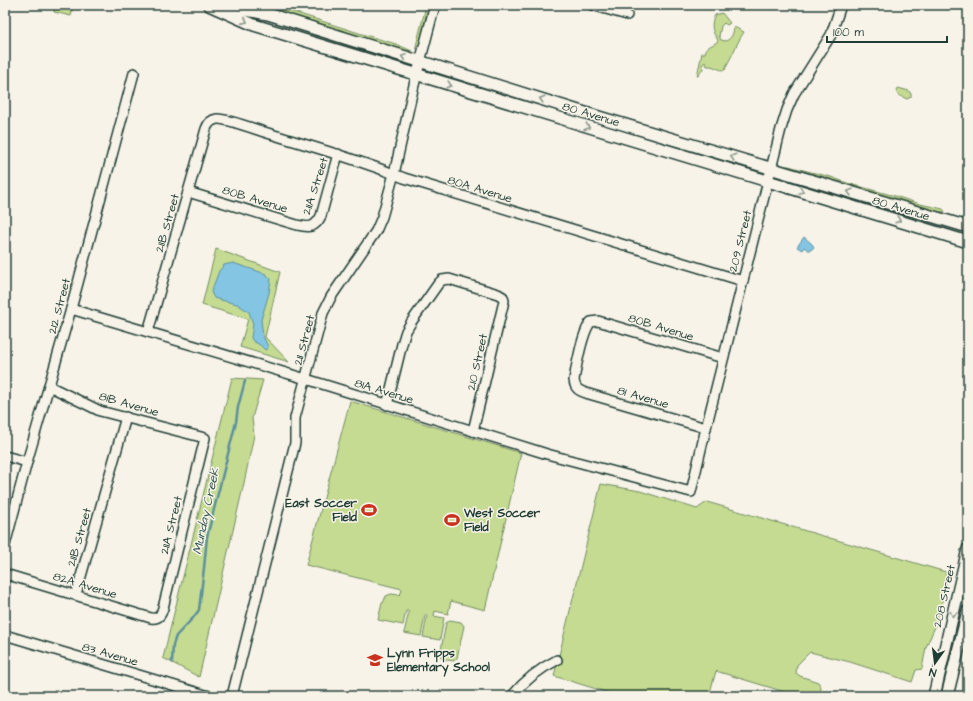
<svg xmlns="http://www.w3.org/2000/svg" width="973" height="701" font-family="'Architects Daughter',sans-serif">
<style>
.green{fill:#c5db91;stroke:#728c62}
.water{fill:#84c5e4;stroke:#5c8f9e}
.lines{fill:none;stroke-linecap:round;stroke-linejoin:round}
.stream{stroke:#5c8f9e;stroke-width:2.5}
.minor-casing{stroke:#1f3d34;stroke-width:12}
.major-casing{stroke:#1f3d34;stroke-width:14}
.minor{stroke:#f7f3e8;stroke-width:9}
.major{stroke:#f7f3e8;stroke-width:11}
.oneway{stroke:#8b988e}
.labels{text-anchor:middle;stroke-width:3;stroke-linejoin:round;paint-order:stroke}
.street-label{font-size:12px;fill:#1f3d34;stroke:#f7f3e8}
.poi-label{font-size:12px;font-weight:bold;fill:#1f3d34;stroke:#f7f3e8;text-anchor:start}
.water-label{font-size:13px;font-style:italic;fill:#335857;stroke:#f7f3e8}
</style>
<rect width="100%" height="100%" fill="#f7f3e8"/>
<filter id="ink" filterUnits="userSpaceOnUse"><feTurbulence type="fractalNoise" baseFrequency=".025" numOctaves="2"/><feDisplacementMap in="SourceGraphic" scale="8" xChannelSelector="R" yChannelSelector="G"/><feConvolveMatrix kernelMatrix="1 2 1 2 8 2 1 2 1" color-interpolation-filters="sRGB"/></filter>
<g filter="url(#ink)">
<!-- green -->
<g class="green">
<path d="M55,5h19l-3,11 -17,-4z"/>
<path d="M253,5h12l16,3 81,26 34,10 16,7h-8z"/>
<path d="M425,10l2,2 -7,30 -4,7v-3z"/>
<path d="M722,13l8,10 -3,2 -3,-2 -3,3 -2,10 2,4 5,1c6,-3 7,-7 8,-14l10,5c-5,7 -8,15 -12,23 -2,5 -6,10 -7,15 -6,1 -11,-5 -18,-4l-2,-4 -3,3 1,4 -5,7h-1l5,-23h3c1,-7 7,-7 12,-11l1,-2c-6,-7 -8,-16 -3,-25z"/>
<path d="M898,88l11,3 2,3v3l-4,2 -9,-4 -2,-4z"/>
<path d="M786,166h3l14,4 28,7 16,6 48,13 25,8 23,5 2,3h-6l-137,-40 -12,-3z"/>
<path d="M216,249l64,23 -15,65 24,25 -49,-15 8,-28 -46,-14z"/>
<path d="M232,378l31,2 -11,38 2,17 -10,48 -45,194 -36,-19z"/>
<path d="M350,401l171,52 -36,157 -34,-9 -3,13 -13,-3 -1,5 10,2 -4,22 -17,-3 4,-22h-2l-4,21 -17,-3 5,-22h-3l-3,14 -25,-5 4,-17h1l3,-7 5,-2 8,1 2,-2 1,-4 -96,-24z"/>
<path d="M601,484l39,7 57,18 10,-7 239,70v21l-6,14 -5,20 -9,20 -4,22 -6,1 -4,12 -62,-20 -40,-10 -13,13 -1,8 4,3 18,6 3,5 -1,9h-22l-82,-25 -7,25h-90l-65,-20z"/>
<path d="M450,620l11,2 3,4 -7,32 -3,3 -12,-2 -2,-4 6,-32z"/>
</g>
<!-- water -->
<g class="water">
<path d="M804,237l8,7 2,3 -3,3h-3l-4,-3 -2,3 -5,-3z"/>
<path d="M233,263l33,11 5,5 -2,14 -8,27 2,16 5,11v1l-3,2 -5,-5 -7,-4 -2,-3 2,-14 -4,-12 -12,-8 -20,-5 -3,-1 -3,-6 8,-21 5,-6z"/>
</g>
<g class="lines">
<!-- stream -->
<path class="stream" d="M172,662l1,-17 3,-9 17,-18 6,-8 5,-42 3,-31 29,-115 2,-15 7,-26"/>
<defs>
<g id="minor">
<path d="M592,5l35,10"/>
<path d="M188,192l109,33c12,3 18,3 24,-9l17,-62"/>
<path d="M71,309l235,70 241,75 144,38 15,-64 75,-299 6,-19 7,-16 37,-59 10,-30"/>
<path d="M148,332l58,-203c2,-6 5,-9 11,-10 8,-1 35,9 44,12 48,15 97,28 143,47l339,103"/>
<path d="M387,405l15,-61 4,-13 6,-10 26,-37 4,-4 7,-1 49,15 5,3 1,4 -31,130"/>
<path d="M706,428l-117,-34c-9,-3 -14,-4 -15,-14 2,-13 9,-50 17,-58l7,-1 125,37"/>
<path d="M5,456l22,6"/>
<path d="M5,545l22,-83 44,-153 63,-236"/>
<path d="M5,574l146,44c8,1 10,-3 12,-10l42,-170 -105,-27 -51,-25"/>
<path d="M76,594l50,-177"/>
<path d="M5,635l204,61"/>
<path d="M232,696l63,-253v-25l28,-105 8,-16 45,-66 6,-14 12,-43 20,-89 21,-80"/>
<path d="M512,696c13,-16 27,-27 45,-36"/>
</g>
<g id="major">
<path d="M209,5l45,20 714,217"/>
<path d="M222,6l46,8 314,98 386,115"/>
<path d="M934,696l34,-147"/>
<path d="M947,696l21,-85"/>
</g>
</defs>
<!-- minor casing -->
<use href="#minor" class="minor-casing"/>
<!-- major casing -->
<use href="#major" class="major-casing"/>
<!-- minor -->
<use href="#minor" class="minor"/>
<!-- major -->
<use href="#major" class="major"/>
</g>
<!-- one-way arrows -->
<defs><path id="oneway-chevron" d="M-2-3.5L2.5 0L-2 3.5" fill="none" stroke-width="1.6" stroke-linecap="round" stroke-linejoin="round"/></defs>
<g class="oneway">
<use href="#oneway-chevron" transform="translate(245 21) rotate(24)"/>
<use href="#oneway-chevron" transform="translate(404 57) rotate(-163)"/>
<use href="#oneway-chevron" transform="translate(449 85) rotate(17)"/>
<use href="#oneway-chevron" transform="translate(542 99) rotate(-163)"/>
<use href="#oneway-chevron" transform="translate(587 127) rotate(17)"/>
<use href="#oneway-chevron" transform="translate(733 157) rotate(-163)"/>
<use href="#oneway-chevron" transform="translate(801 191) rotate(17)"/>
<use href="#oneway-chevron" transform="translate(850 192) rotate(-164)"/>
<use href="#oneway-chevron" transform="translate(898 220) rotate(17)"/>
<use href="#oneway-chevron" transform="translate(953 614) rotate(103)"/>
</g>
</g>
<!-- icons -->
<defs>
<symbol id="stadium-bare" viewBox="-9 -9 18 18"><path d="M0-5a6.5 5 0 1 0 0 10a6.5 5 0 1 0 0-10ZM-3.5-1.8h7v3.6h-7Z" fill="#c8321e" stroke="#f7f3e8" stroke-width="2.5" paint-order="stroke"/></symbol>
<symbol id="school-bare" viewBox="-9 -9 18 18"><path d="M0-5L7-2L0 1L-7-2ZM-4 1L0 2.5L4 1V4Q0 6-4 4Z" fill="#c8321e" stroke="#f7f3e8" stroke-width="2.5" paint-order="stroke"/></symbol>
</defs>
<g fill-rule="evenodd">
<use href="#stadium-bare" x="358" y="499" width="22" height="22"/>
<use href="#stadium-bare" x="441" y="509" width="22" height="22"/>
<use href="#school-bare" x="364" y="649" width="22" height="22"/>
</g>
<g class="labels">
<!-- street labels -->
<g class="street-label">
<text transform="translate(591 114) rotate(17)" y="4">80 Avenue</text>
<text transform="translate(315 186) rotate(-72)" y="4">211A Street</text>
<text transform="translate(480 189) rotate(17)" y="4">80A Avenue</text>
<text transform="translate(255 199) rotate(17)" y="4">80B Avenue</text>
<text transform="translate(901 208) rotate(17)" y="4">80 Avenue</text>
<text transform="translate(167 223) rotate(-74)" y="4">211B Street</text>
<text transform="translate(740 241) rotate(-76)" y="4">209 Street</text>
<text transform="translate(59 306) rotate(-75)" y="4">212 Street</text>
<text transform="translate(661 327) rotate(17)" y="4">80B Avenue</text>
<text transform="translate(304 340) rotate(-75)" y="4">211 Street</text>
<text transform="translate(477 362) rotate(-77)" y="4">210 Street</text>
<text transform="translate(384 391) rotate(17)" y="4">81A Avenue</text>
<text transform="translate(643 397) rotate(16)" y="4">81 Avenue</text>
<text transform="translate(129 404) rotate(16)" y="4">81B Avenue</text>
<text transform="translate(171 525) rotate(-76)" y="4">211A Street</text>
<text transform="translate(79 537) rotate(-74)" y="4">211B Street</text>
<text transform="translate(85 585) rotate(17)" y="4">82A Avenue</text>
<text transform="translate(944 596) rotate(-77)" y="4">208 Street</text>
<text transform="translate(110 654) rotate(16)" y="4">83 Avenue</text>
</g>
<!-- poi labels -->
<g class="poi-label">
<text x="357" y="507" text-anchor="end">East Soccer<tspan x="357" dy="14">Field</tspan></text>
<text x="464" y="517">West Soccer<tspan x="464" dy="14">Field</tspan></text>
<text x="387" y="657">Lynn Fripps<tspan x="387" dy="14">Elementary School</tspan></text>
</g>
<!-- water labels -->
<g class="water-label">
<text transform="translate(205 511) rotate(-78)" y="5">Munday Creek</text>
</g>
</g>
<!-- margin -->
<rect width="973" height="701" fill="none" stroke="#f7f3e8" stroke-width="20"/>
<rect x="10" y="10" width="953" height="681" fill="none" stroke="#1f3d34" stroke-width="1.5" filter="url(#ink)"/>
<!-- north arrow -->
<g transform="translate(935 663) rotate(194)" stroke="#f7f3e8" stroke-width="3" paint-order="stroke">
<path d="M0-3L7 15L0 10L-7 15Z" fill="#1f3d34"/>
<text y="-6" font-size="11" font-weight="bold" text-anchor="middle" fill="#1f3d34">N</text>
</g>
<!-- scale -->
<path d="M827 36v6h120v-6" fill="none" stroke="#1f3d34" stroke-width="2"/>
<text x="833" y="36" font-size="12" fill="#1f3d34" stroke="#f7f3e8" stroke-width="3" paint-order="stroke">100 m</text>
</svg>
